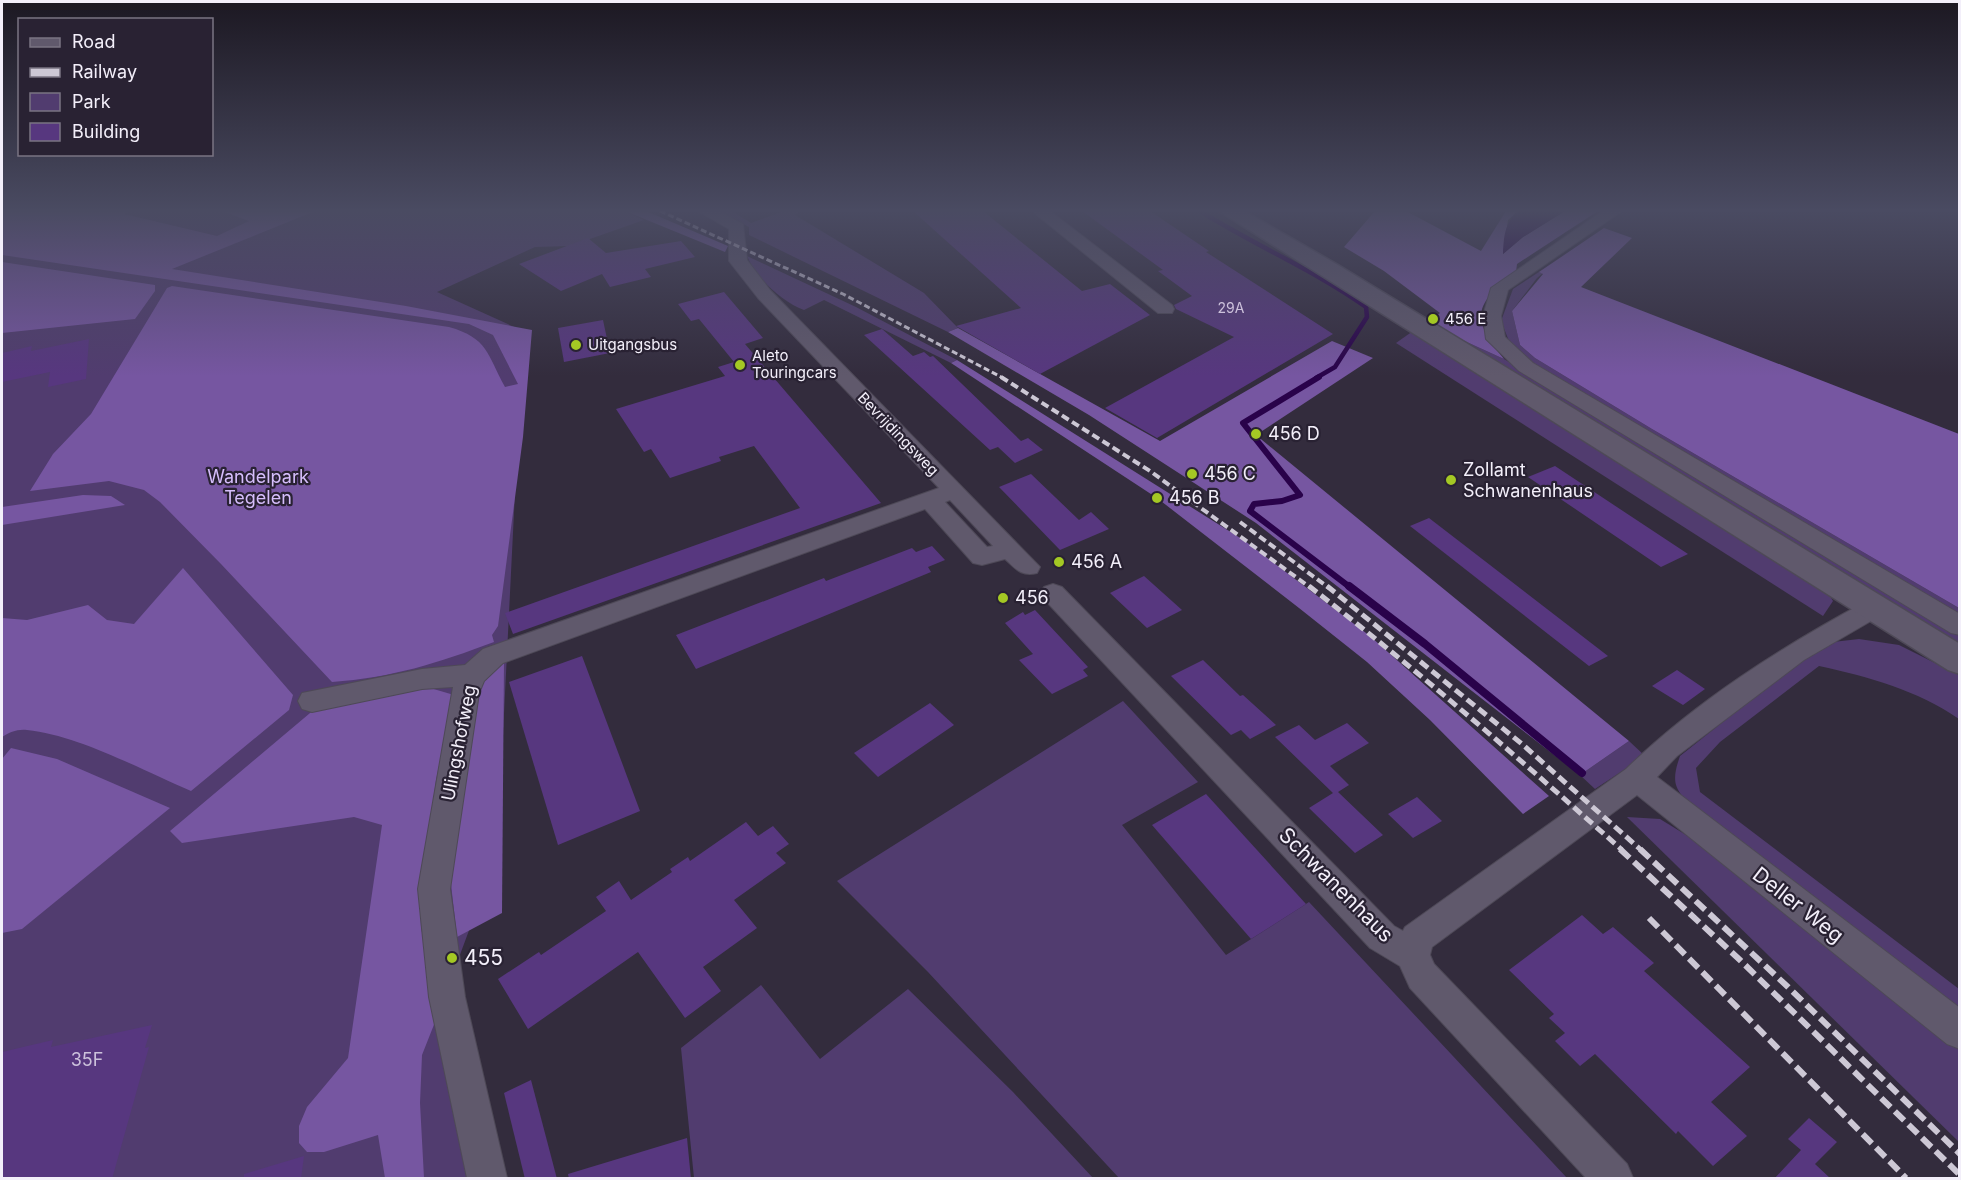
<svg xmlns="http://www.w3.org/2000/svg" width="1961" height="1180" font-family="Inter,sans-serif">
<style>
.green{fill:#513c6f}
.forest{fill:#7656a1}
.water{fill:#29024a}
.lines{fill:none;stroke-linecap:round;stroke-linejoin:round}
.stream-far2{stroke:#29024a;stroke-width:4.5}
.stream-far1{stroke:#29024a;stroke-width:6}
.stream{stroke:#29024a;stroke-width:8}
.building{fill:#57377f}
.minor-casing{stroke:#4e4957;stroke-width:2}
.secondary-casing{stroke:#4e4957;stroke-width:3}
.minor{fill:#60596c;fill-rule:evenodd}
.secondary{fill:#60596c;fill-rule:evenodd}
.rail-far3{stroke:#cdc8d5;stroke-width:3;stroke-dasharray:6 3;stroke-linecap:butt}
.rail-far2{stroke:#cdc8d5;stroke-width:4;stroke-dasharray:8 4;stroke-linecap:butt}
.rail-far1{stroke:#cdc8d5;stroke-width:5;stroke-dasharray:10 5;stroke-linecap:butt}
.rail{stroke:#cdc8d5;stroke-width:6;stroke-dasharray:13 6;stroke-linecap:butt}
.poi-dot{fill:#a4c824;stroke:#292233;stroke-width:2}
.labels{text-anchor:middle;stroke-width:4.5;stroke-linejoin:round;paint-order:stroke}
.far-number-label{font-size:14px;fill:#ccc1db}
.far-poi-label{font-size:15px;fill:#f3effa;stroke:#292233;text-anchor:start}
.far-street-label{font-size:15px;fill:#f3effa;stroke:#292233}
.poi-label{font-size:18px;fill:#f3effa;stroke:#292233;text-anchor:start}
.park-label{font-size:18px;fill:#d6befc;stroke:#292233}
.street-label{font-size:18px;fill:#f3effa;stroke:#292233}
.near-number-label{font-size:18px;fill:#ccc1db}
.near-street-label{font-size:21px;fill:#f3effa;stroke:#292233}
.near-poi-label{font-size:21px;fill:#f3effa;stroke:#292233;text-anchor:start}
</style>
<rect width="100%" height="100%" fill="#332c3d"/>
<!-- green -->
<g class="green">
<path d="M2,211h623l19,9 -74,26 -35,1 -98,45 86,39 -26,524 -49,132 36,191h-482z"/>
<path d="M718,211h14l19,12 33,-12h17l-6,4 129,78 34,35 -10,4 -199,-97v-8z"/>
<path d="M747,256l109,51 101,53 -6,3 -127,-63 -20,10c-22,-8 -48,-32 -57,-54z"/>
<path d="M1539,272l4,1 -6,5 -25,33 8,34 15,13 117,71 307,179v12l-420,-251 -28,-23 -10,-25 12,-32z"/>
<path d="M1425,323l79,36 455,276v17z"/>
<path d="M1413,331l414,260 6,10 -10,15 -427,-273z"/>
<path d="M1859,639l40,6 60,30v44c-42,-29 -90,-42 -140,-53l-99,76 -24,26 4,24 259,197v27l-260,-203c-22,-22 -30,-26 -19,-57l132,-105 21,-9z"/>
<path d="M1123,701l75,81 -76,43 104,130 83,-53 258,276h-448l-191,-206 -91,-91z"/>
<path d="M1629,741l16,15 -50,33 -15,-14z"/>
<path d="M1627,817l33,2 62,38 237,187v98z"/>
<path d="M761,985l59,74 88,-70 105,103 80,86h-399l-13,-130z"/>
</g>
<!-- forest -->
<g class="forest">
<path d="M2,211h125l-3,3 93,22 32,-15 -27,-10h93l-143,58 234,37 126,24 -9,107 -25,189 -6,9 2,7c-56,21 -103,36 -162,40l-111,-118 -61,-62 -16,-12 -35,-9 -79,10 23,-37 38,-40 76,-126 5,-2 277,41c39,11 38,27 56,60l13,-3 -25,-49 -24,-11 -467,-69z"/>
<path d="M625,211h21l82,35 -3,6z"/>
<path d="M1375,211h31l75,40 25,-40h12l-10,9 -5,34 20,-17 42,-26h33l-81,53 -1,8c-41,32 -47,45 -12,87l-79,-36 15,-10 -56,-42 -40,-24z"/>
<path d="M1604,228l28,10 -51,49 378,147v174l-307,-179 -117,-71 -15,-13 -8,-34 31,-37 -4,-2z"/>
<path d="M2,262l153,23v6l-20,28 -133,14z"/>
<path d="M958,328l202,113 172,-100 41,17 -117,77 373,306 -49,34 -324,-252 -167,-108 -141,-83z"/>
<path d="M957,360l288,181 125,95 179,160 -26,18 -93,-94 -63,-58 -68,-54 -142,-110 -206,-135z"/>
<path d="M83,495l28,1 14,9 -123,20v-18z"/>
<path d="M183,568l110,127 -4,15 -98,81c-47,-20 -113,-56 -164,-61 -10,-1 -17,2 -25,7v-119l25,2 61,-15 19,15 27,4z"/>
<path d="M504,661l-2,252 -45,24 -6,-53 26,-190 7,-18z"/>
<path d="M420,685l34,10 -18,85 -16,118 1,29 16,90 -15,38 -2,48 4,75h-39l-7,-43 -54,17h-17l-8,-9v-17l8,-19 41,-49 34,-233 -28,-8 -172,26 -12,-12 146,-123z"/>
<path d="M11,748l46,11 113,49 -148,121 -20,4v-174z"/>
</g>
<!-- water -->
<path class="water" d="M1518,211h47l-42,26 -20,17c1,-17 1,-30 15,-43z"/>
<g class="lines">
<!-- stream-far2 -->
<path class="stream-far2" d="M1200,211c54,34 114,59 166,96l1,10 -32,50 -19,11"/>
<!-- stream-far1 -->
<path class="stream-far1" d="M1319,377l-76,46 57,72 -18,6 -28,3 -4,7 101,77"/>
<!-- stream -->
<path class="stream" d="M1349,586l76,58 157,129"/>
</g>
<!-- building -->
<g class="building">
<path d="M913,211h70l99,80 28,-7 40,31 -110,59 -84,-48 65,-18z"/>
<path d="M1082,211h68l59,40 -3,1 127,82 -176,104 -52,-30 129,-71 -58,-28 -2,-4 18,-9 -34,-25 5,-1z"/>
<path d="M588,238l18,15 75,-12 14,16 -50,12 6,8 -41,10 -8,-13 -41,17 -42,-27z"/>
<path d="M724,292l39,46 -18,6 136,159 -368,131 -8,-21 295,-105 -46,-62 -35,11 2,4 -51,17 -19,-29 -7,3 -28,-43 109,-33 -7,-9 16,-5 -35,-43 -8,2 -13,-17z"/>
<path d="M603,320l7,33 -46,9 -6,-34z"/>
<path d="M882,329l31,27 11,-4 6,5 3,-1 88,85 7,-3 15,12 -28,13 -17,-16 -8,3 -126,-115z"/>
<path d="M89,339l-3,40 -38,8 2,-15 -48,10v-29l30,-7 -1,5z"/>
<path d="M1555,466l74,49 59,39 -27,13 -133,-90z"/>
<path d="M1031,474l48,46 12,-8 18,17 -49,21 -61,-63z"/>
<path d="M1429,518l179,138 -19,10 -179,-140z"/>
<path d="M932,546l13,14 -17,7 3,5 -235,97 -20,-34 148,-57 2,3 86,-33 4,4z"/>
<path d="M1144,576l38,34 -35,18 -37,-35z"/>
<path d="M1035,610l53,57 -5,3 5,6 -36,18 -33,-34 14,-6 -28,-31 18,-11 2,3z"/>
<path d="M582,656l58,155 -82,34 -49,-163z"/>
<path d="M1203,660l37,36 3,-1 33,30 -26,14 -9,-9 -10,5 -60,-59z"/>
<path d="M1677,670l28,19 -22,16 -31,-19z"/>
<path d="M930,703l24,22 -76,52 -24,-24z"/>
<path d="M1347,723l22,20 -39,23 19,19 -11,7 45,43 -28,18 -46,-45 24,-15 -58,-56 24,-12 16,15z"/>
<path d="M1206,794l100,110 -55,35 -99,-114z"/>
<path d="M1417,797l25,24 -29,17 -25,-24z"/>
<path d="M746,822l12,14 15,-10 16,18 -13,9 10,10 -52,37 23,28 -54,39 18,24 -36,27 -47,-66 -110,77 -30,-50 41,-27 2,3 65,-44 -10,-14 23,-16 12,19 41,-28 -2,-3 18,-12 2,4z"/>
<path d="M1582,915l21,19 10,-7 41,36 -10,8 106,96 -39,35 36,34 -34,30 -35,-35 -2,3 -81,-80 -15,12 -25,-25 10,-8 -16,-15 5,-4 -45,-44z"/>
<path d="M152,1025l-7,23 4,-1 -37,132h-110v-127l51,-12 -2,7z"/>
<path d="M531,1080l26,99h-32l-21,-86z"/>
<path d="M1809,1118l28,24 -22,22 16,15h-57l27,-29 -13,-11z"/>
<path d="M687,1138l4,41h-122l-1,-5z"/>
<path d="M304,1156l-3,23h-57v-5z"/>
</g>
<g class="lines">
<defs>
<g id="minor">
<path d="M698,211h21l24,13 4,36 23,30 270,277 -3,6c-16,4 -21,-4 -32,-14l-23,6 -9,-2 -48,-54 -422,154 -19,18 -5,12 -29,196 15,108 42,181h-40l-38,-181 -11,-108 35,-202 -31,2 -110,23 -10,-3 -4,-8 4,-8 120,-24 43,-4 18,-16 456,-161 -181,-190 -29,-37v-32zM950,500l43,46 -6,1 -42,-45z"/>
<path d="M1032,211h18l122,94 2,4 -2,4h-14z"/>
<path d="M1603,211h19l-114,79 -7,26 4,21 28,26 427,251v21l-9,-2 -432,-262 -33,-32 -3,-23 8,-28z"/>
<path d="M1053,584l9,3 332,339 9,5 2,-4 221,-158c70,-68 154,-121 239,-167l9,-3 9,3 4,6 -4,6 -79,46 -127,96 -20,21 303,231v41l-13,-5 -310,-249 -205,152 -2,8 4,9 193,200 6,14h-47l-176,-190 -10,-22 -30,-18 -326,-349 -4,-6 4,-6z"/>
</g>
<path id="secondary" d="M1219,211h25l94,54 622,379v30l-12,-4z"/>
</defs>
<!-- minor casing -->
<use href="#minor" class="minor-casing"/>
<!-- secondary casing -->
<use href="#secondary" class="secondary-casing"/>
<!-- minor -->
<use href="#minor" class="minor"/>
<!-- secondary -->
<use href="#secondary" class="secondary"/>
<!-- rail-far3 -->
<path class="rail-far3" d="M660,211l183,83 160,84"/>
<!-- rail-far2 -->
<g class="rail-far2">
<path d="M1001,377l149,94 161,117"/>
<path d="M1240,522l89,66"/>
</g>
<!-- rail-far1 -->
<g class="rail-far1">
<path d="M1309,586c108,84 211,173 313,264"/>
<path d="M1327,586l195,158 119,106"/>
</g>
<!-- rail -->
<g class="rail">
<path d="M1620,849l120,111 220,215"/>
<path d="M1640,849l148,138 172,167"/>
<path d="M1649,918l257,260"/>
</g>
</g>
<!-- sky -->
<linearGradient id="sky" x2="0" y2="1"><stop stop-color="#1c1822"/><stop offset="0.56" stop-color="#4a4b62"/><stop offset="1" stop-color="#4a4b62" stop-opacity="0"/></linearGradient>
<rect width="1961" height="376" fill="url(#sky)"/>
<!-- markers -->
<g class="poi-dot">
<circle cx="1433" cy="319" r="6"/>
<circle cx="576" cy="345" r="6"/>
<circle cx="740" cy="365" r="6"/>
<circle cx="1256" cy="434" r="6"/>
<circle cx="1192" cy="474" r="6"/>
<circle cx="1451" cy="480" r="6"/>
<circle cx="1157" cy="498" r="6"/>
<circle cx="1059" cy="562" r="6"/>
<circle cx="1003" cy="598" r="6"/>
<circle cx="452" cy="958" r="6"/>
</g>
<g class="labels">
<!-- far-number labels -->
<g class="far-number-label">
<text x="1231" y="313">29A</text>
</g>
<!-- far-poi labels -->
<g class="far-poi-label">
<text x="1445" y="324">456 E</text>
<text x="588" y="350">Uitgangsbus</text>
<text x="752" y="361">Aleto<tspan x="752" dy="17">Touringcars</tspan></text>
</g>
<!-- far-street labels -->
<g class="far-street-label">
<text transform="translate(898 434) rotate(46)" y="5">Bevrijdingsweg</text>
</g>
<!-- poi labels -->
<g class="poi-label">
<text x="1268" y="440">456 D</text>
<text x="1463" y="476">Zollamt<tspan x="1463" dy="21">Schwanenhaus</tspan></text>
<text x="1204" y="480">456 C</text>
<text x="1169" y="504">456 B</text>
<text x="1071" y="568">456 A</text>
<text x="1015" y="604">456</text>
</g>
<!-- park labels -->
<g class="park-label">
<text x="258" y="483">Wandelpark<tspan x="258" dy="21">Tegelen</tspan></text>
</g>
<!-- street labels -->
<g class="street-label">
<text transform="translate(459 743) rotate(-79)" y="6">Ulingshofweg</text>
</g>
<!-- near-number labels -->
<g class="near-number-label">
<text x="87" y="1066">35F</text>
</g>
<!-- near-street labels -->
<g class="near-street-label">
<text transform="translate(1336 885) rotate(45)" y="7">Schwanenhaus</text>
<text transform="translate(1798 905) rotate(38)" y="7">Deller Weg</text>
</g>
<!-- near-poi labels -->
<g class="near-poi-label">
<text x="464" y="965">455</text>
</g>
</g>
<!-- border -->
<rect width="1961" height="1180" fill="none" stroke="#f3effa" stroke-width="6"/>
<!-- legend -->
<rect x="18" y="18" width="195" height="138" fill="#292233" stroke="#7a7483" stroke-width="1.5"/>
<rect x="30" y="38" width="30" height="9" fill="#60596c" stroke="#7a7483" stroke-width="1.5"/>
<text x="72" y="48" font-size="18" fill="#f3effa">Road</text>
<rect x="30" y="68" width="30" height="9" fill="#cdc8d5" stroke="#7a7483" stroke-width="1.5"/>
<text x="72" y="78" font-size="18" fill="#f3effa">Railway</text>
<rect x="30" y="93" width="30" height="18" fill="#513c6f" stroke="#7a7483" stroke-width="1.5"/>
<text x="72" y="108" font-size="18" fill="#f3effa">Park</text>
<rect x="30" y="123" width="30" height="18" fill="#57377f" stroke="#7a7483" stroke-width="1.5"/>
<text x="72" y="138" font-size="18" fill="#f3effa">Building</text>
</svg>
